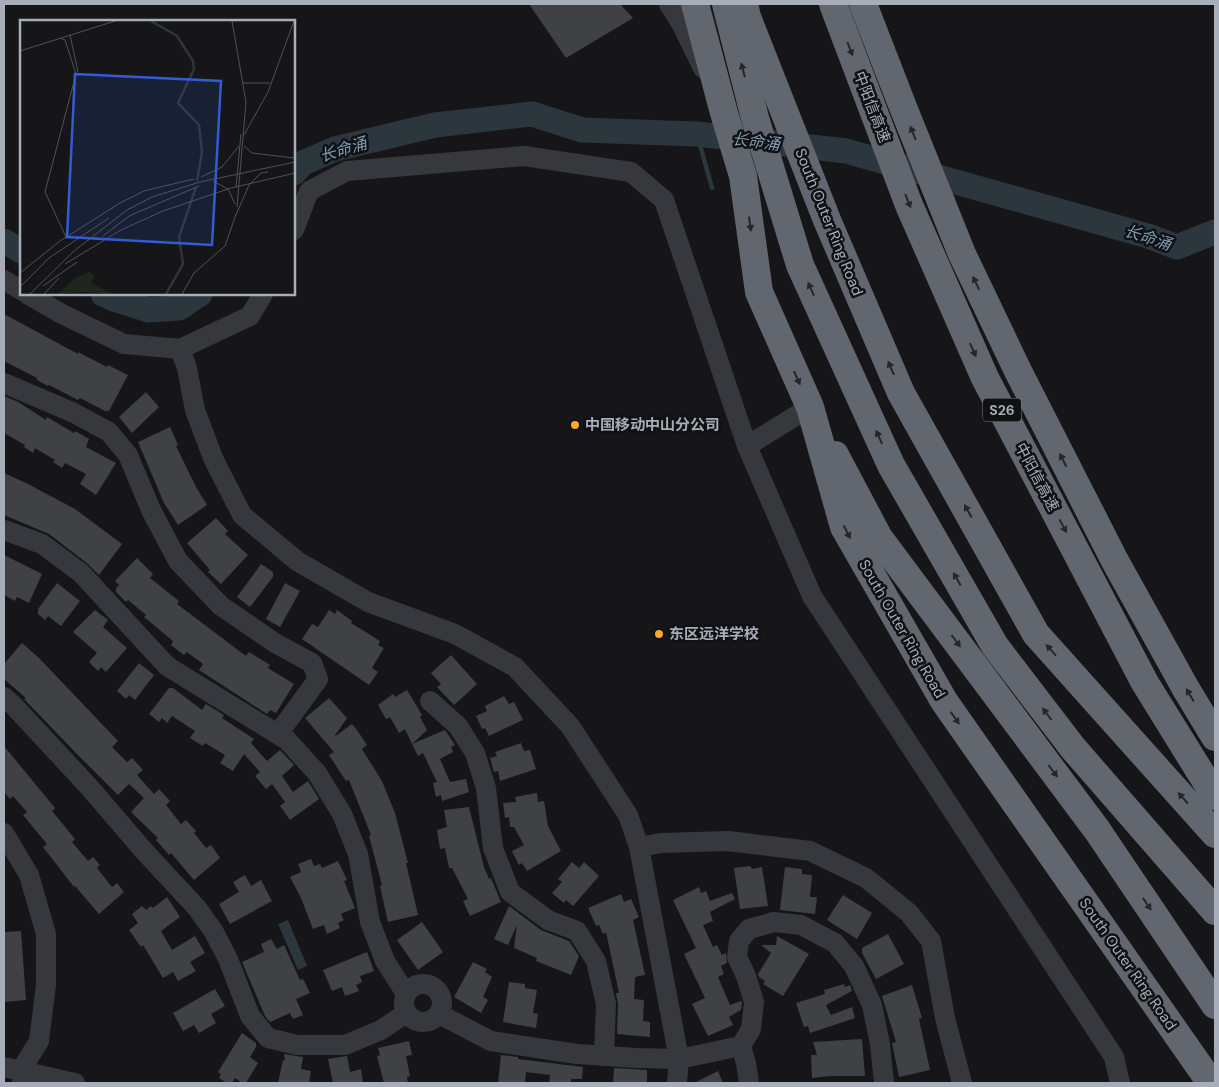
<svg xmlns="http://www.w3.org/2000/svg" width="1219" height="1087" font-family="'DM Sans','Noto Sans SC',sans-serif">
<style>
.water{fill:#2b363d}
.lines{fill:none;stroke-linecap:round;stroke-linejoin:round}
.stream{stroke:#2b363d;stroke-width:4.5}
.river{stroke:#2b363d;stroke-width:25}
.building{fill:#404145}
.minor{stroke:#37383d;stroke-width:20}
.highway{stroke:#62666e;stroke-width:28}
.oneway{fill:#25262a}
.poi-dot{fill:#faa92c;stroke:#111113;stroke-width:2}
.labels{text-anchor:middle;stroke-width:5;stroke-linejoin:round;paint-order:stroke}
.shield{fill:#111113;stroke:#7a7e87;stroke-width:1}
.shield-label{font-size:14px;font-weight:bold;fill:#a7adb9}
.street-label{font-size:15px;fill:#a7adb9;stroke:#111113}
.poi-label{font-size:15px;font-weight:bold;fill:#a7adb9;stroke:#111113;text-anchor:start}
.water-label{font-size:16px;font-style:italic;fill:#7d9eb5;stroke:#111113}
.inset-river{fill:none;stroke:#2b363d;stroke-width:2.5}
.inset-road{fill:none;stroke:#505258;stroke-width:1}
.view{fill:#325cd3;fill-opacity:0.15;stroke:#325cd3;stroke-width:2.5}
.inset-edge{fill:none;stroke:#a7adb9;stroke-width:2.5}
</style>
<rect width="100%" height="100%" fill="#161618"/>
<!-- water -->
<path class="water" d="M288,920l19,46 -9,4 -20,-46z"/>
<g class="lines">
<!-- stream -->
<path class="stream" d="M697,134l15,54"/>
<!-- river -->
<g class="river">
<path d="M294,173l9,-10 32,-14 100,-24 97,-11 50,16 115,4 149,17 302,85 29,11 38,-15"/>
<path d="M4,241l17,10"/>
<path d="M103,294l11,5 35,11 30,-2 21,-14"/>
</g>
</g>
<!-- building -->
<g class="building">
<path d="M529,4h91l13,14 -67,40z"/>
<path d="M4,314l74,40v-2l29,15 1,-2 20,10 -19,36h-4l-25,-13 -2,2 -29,-15 -1,1 -11,-6v-2l-33,-17z"/>
<path d="M146,392l13,15 -27,26 -13,-16z"/>
<path d="M4,396l14,6 28,18 1,-3 27,16 1,-2 14,8 -3,8 30,16 -20,32 -16,-11 6,-10 -21,-11 -3,5 -9,-6 2,-2 -20,-12 -2,5 -9,-6 1,-2 -21,-12z"/>
<path d="M170,427l8,18 -2,1 20,41 11,18 -29,20 -14,-22 -26,-61z"/>
<path d="M4,473l24,11 47,25 47,35 -23,31 -11,-11 -39,-30 -45,-19z"/>
<path d="M216,518l12,13 -3,3 23,21 -27,29 -13,-12 2,-2 -23,-27z"/>
<path d="M4,555l38,19 -13,29 -12,-6 -2,4 -11,-6z"/>
<path d="M137,558l16,16 -3,4 29,23 -2,3 69,52 3,-4 21,13 -2,3 26,16 -18,29 -6,-3 -3,4 -68,-44 4,-6 -16,-12 -3,3 -13,-10 2,-4 -29,-24 2,-2 -18,-15 -2,2 -10,-10v-4l3,-3 -4,-4z"/>
<path d="M261,564l12,8v5l-23,30 -13,-10z"/>
<path d="M57,583l23,18 -19,25 -13,-10 -3,4 -7,-6v-5z"/>
<path d="M285,583l15,8 -20,36 -14,-8z"/>
<path d="M95,610l13,10 -5,7 24,21 -21,24 -5,-5 -3,4 -9,-9 8,-9 -24,-21z"/>
<path d="M329,610l6,4 2,-4 15,11 -1,2 29,18 -2,4 6,3 -12,20 6,4 -9,13 -67,-46 10,-15 6,3z"/>
<path d="M22,643l17,15 79,83 -6,6 15,15 5,-4 11,12 -6,5 17,19 5,-5 11,12 -4,4 15,19 5,-4 10,11 -2,2 12,15 5,-3 9,13 -26,22 -23,-27 -2,2 -13,-15 2,-2 -27,-26 13,-14 -15,-14 -11,11 -44,-44 -50,-52 2,-1 -22,-19v-15z"/>
<path d="M451,655l26,29 -23,21 -17,-18 4,-3 -10,-11z"/>
<path d="M139,663l15,12 -19,25 -6,-5 -3,4 -9,-8z"/>
<path d="M169,688h4l29,22 4,-6 18,11 -2,3 32,21 -3,4 16,18 13,-11 14,15 -12,11 11,16 15,-11 11,18 -29,21 -10,-14 5,-4 -13,-18 -6,5 -11,-13 5,-4 -16,-18 -11,17 -13,-8 5,-8 -20,-12 -2,3 -13,-8 5,-7 -23,-15 -5,7 -5,-5 -3,4 -10,-8z"/>
<path d="M407,690l15,25 -2,2 7,13 -15,14 -7,-15 -6,4 -9,-16 -4,2 -8,-14 15,-11 2,3z"/>
<path d="M504,696l5,8 5,-2 9,18 -34,16 -4,-8 -3,1 -6,-13 11,-5 -2,-5z"/>
<path d="M329,698l18,20 -13,19 18,-13 5,6 10,15 -5,4 20,32 13,32 13,50h-2l12,52 -30,7 -8,-36 2,-1 -13,-49 2,-1 -22,-55 -3,1 -17,-26 5,-3 -29,-34z"/>
<path d="M445,730l10,15 -4,2 2,5 -13,7 10,23 16,-3 3,13 -27,9 -1,-6 -5,2 -3,-14 4,-1 -14,-29 -5,3 -6,-12z"/>
<path d="M521,743l3,8 6,-1 6,19 -36,12 -2,-10 -4,1 -4,-14 7,-2 -2,-4z"/>
<path d="M4,746l51,62 -3,3 23,28 -3,3 16,19 5,-4 7,8 -3,3 15,19 5,-4 7,9 -25,22 -24,-28 -1,1 -31,-40 4,-3 -24,-29 4,-3 -14,-16 -3,3 -6,-7z"/>
<path d="M537,793l1,9 6,-1 4,25 13,25 -34,20 -5,-8 -3,2 -7,-14 12,-6 -10,-18h-4l-1,-10 -4,1 -2,-15 13,-1 -1,-5z"/>
<path d="M469,807l15,60 5,12 2,-1 10,24 -31,14 -7,-15 5,-2 -16,-31h-3l-4,-20 -5,1 -3,-19 10,-3 -3,-17z"/>
<path d="M311,859l3,7 6,-2 2,4 16,-7 9,19 -3,1 11,27 -14,6 3,6 -6,3 2,5 -13,6 -3,-9 -11,4 -12,-31 -11,-21 11,-5 -3,-8z"/>
<path d="M572,862l7,6 5,-6 15,14 -26,30 -7,-6 -2,3 -12,-10 10,-11 -4,-3z"/>
<path d="M750,866l2,3 10,-2 6,39 -28,3 -6,-41z"/>
<path d="M785,867l17,2v5l10,1 -2,22h7l-2,17 -35,-4z"/>
<path d="M245,875l6,11 10,-6 11,21 -42,23 -11,-20 20,-12 -6,-10z"/>
<path d="M699,887l2,6 5,-2 4,10 22,-8 3,6 -25,13 3,9 -10,4 10,22 4,-2 5,10 4,-2 1,10 -6,3 3,8 -6,3 12,28 11,-4 1,2 -1,7 -12,7 4,8 -25,11 -16,-32 13,-6 -21,-44 12,-6 -23,-48z"/>
<path d="M621,894l3,8 7,-3 8,18 -6,3 12,55 -10,2 -1,22 10,1 -1,21 7,1v15l-33,-3 1,-30 -2,-11h3l-13,-61 -3,2 -4,-9 -3,1 -8,-18z"/>
<path d="M843,895l29,18 -15,26 -30,-19z"/>
<path d="M167,897l13,20 -19,14 11,19 23,-14 10,17 -15,9 6,9 -18,10 -5,-9 -10,6 -20,-33 -2,2 -12,-17 9,-7 -6,-9 10,-8 4,4 5,-4 2,2z"/>
<path d="M509,906l32,24 28,11 10,15 -8,19 -35,-14 1,-3 -23,-10 3,-23 -9,20 -14,-6z"/>
<path d="M422,922l21,30 -25,18 -21,-30z"/>
<path d="M21,931l5,69 -22,2v-70z"/>
<path d="M888,934l16,30 -28,15 -14,-26v-5z"/>
<path d="M777,936l32,18 -26,42 -20,-12 2,-3 -6,-4 -1,-3 13,-21 -10,-8h15z"/>
<path d="M271,939l6,10 7,-4 16,35 3,-1 7,14 -14,6 7,16 -10,4 -3,-6 -20,9 -5,-6 -23,-54 22,-10 -3,-8z"/>
<path d="M367,952l7,19 -14,5 2,6 -6,3 3,6 -14,5 -3,-9 -10,4 -9,-21z"/>
<path d="M473,962l14,7 -2,3 7,5 -9,20 5,3 -7,13 -27,-16z"/>
<path d="M509,982l16,2v4l12,2 -4,23 5,1 -2,14 -33,-6z"/>
<path d="M844,984l1,3 5,-2 2,6 -26,14 5,10 21,-8 3,11 -45,15 -2,-7 -4,1 -8,-24 29,-9 -1,-4z"/>
<path d="M912,985l10,33 -3,1 11,51 -31,7 -7,-34 4,-1 -14,-46z"/>
<path d="M215,989l10,17 -14,8 5,9 -17,10 -5,-8 -11,6 -10,-18z"/>
<path d="M242,1033l14,10v4l-6,10 8,6 -12,20h-4l-7,-5 -3,5h-5l-8,-5 2,-4 -3,-2z"/>
<path d="M862,1039l3,37h-35l-18,2 -1,-23h6l-4,-13z"/>
<path d="M409,1041l3,14 -6,1 4,20 -3,1 1,6h-24l-7,-27 3,-1 -2,-7z"/>
<path d="M284,1054l19,3 -2,12 10,2 -2,12h-31l5,-23 2,1z"/>
<path d="M501,1055l17,2v2l65,8 -1,12h-11v4h-22l1,-8 -24,-3 -1,11h-27z"/>
<path d="M347,1056l3,16 11,-3 2,14h-30l-5,-24z"/>
<path d="M614,1068l33,2v13h-34z"/>
<path d="M718,1071l5,12h-29z"/>
</g>
<g class="lines">
<!-- minor -->
<g class="minor">
<path d="M669,4l13,21 21,43"/>
<path d="M294,230l15,-39 38,-20 177,-15 107,16 33,28 83,246 63,-39"/>
<path d="M4,280l17,10"/>
<path d="M27,294l35,20 62,30 56,5 70,-33 13,-22"/>
<path d="M180,349l7,19 8,42 18,48 29,57 55,46 71,41 87,32 60,33 55,59 58,89 11,32 22,-4 67,-2 82,10 56,27 43,35 22,28 14,77 17,65"/>
<path d="M4,383l70,30 35,19 19,23 23,55 27,51 43,45 54,37 37,20 6,16 -40,55"/>
<path d="M747,446l65,150 302,461 6,26"/>
<path d="M4,530l38,14 39,29 86,93 120,74 30,33 25,41 16,40 12,68 15,39 21,33"/>
<path d="M4,697l9,8 77,83 54,63 53,57 17,24 14,27 22,57 18,22 29,7h48l36,-15 25,-17"/>
<path d="M430,701l28,25 17,27 11,35 7,60 17,44 38,28 29,11 19,30 10,43 -2,52"/>
<path d="M4,833l25,42 17,59v51l-7,56 -13,21 -4,21"/>
<path d="M639,847l40,212 -2,24"/>
<circle cx="423" cy="1003" r="19"/>
<path d="M439,1014l52,27 86,13 59,4 43,1 62,-13"/>
<path d="M4,1067l71,16"/>
<path d="M749,1083l-3,-20 -5,-17 10,-17 3,-27 -8,-26 -9,-19 2,-16 10,-12 25,-7 27,3 34,18 19,23 18,39 8,39 4,39"/>
</g>
<!-- highway -->
<g class="highway">
<path d="M695,4l29,109 19,63 16,116 51,115 34,120 100,174 267,382"/>
<path d="M726,4l29,114 45,147 91,200 104,181 78,102 142,163"/>
<path d="M744,4l3,13 80,203 74,173 135,241 179,200"/>
<path d="M833,4l76,201 76,173 160,305 70,113"/>
<path d="M863,4l40,103 59,147 56,117 97,190 71,128 29,48"/>
<path d="M835,455l44,83 218,292 118,175"/>
</g>
</g>
<!-- one-way arrows -->
<defs><path id="oneway-solid" d="M-6-.8H1V-3.2L6.5 0L1 3.2V.8H-6Z" transform="scale(1.25)"/></defs>
<g class="oneway">
<use href="#oneway-solid" transform="translate(850 49) rotate(69)"/>
<use href="#oneway-solid" transform="translate(743 70) rotate(-105)"/>
<use href="#oneway-solid" transform="translate(913 133) rotate(-112)"/>
<use href="#oneway-solid" transform="translate(908 201) rotate(68)"/>
<use href="#oneway-solid" transform="translate(750 224) rotate(82)"/>
<use href="#oneway-solid" transform="translate(976 283) rotate(-115)"/>
<use href="#oneway-solid" transform="translate(811 289) rotate(-114)"/>
<use href="#oneway-solid" transform="translate(973 350) rotate(66)"/>
<use href="#oneway-solid" transform="translate(891 368) rotate(-113)"/>
<use href="#oneway-solid" transform="translate(797 378) rotate(66)"/>
<use href="#oneway-solid" transform="translate(879 437) rotate(-114)"/>
<use href="#oneway-solid" transform="translate(1063 460) rotate(-117)"/>
<use href="#oneway-solid" transform="translate(968 511) rotate(-119)"/>
<use href="#oneway-solid" transform="translate(1063 526) rotate(62)"/>
<use href="#oneway-solid" transform="translate(847 532) rotate(63)"/>
<use href="#oneway-solid" transform="translate(957 579) rotate(-120)"/>
<use href="#oneway-solid" transform="translate(956 641) rotate(53)"/>
<use href="#oneway-solid" transform="translate(1051 650) rotate(-132)"/>
<use href="#oneway-solid" transform="translate(1190 695) rotate(-121)"/>
<use href="#oneway-solid" transform="translate(1047 714) rotate(-127)"/>
<use href="#oneway-solid" transform="translate(955 718) rotate(55)"/>
<use href="#oneway-solid" transform="translate(1053 771) rotate(53)"/>
<use href="#oneway-solid" transform="translate(1183 798) rotate(-132)"/>
<use href="#oneway-solid" transform="translate(1147 904) rotate(56)"/>
</g>
<!-- markers -->
<g class="poi-dot">
<circle cx="575" cy="425" r="5"/>
<circle cx="659" cy="634" r="5"/>
</g>
<g class="labels">
<!-- shield labels -->
<rect class="shield" x="983" y="398.5" width="38" height="23" rx="4"/>
<g class="shield-label">
<text x="1002" y="415">S26</text>
</g>
<!-- street labels -->
<g class="street-label">
<text transform="translate(872 107) rotate(69)" y="5">中阳信高速</text>
<text transform="translate(829 222) rotate(68)" y="5">South Outer Ring Road</text>
<text transform="translate(1037 477) rotate(62)" y="5">中阳信高速</text>
<text transform="translate(902 629) rotate(60)" y="5">South Outer Ring Road</text>
<text transform="translate(1128 964) rotate(55)" y="5">South Outer Ring Road</text>
</g>
<!-- poi labels -->
<g class="poi-label">
<text x="585" y="430">中国移动中山分公司</text>
<text x="669" y="639">东区远洋学校</text>
</g>
<!-- water labels -->
<g class="water-label">
<text transform="translate(756 141) rotate(7)" y="6">长命涌</text>
<text transform="translate(343 149) rotate(-17)" y="6">长命涌</text>
<text transform="translate(1148 237) rotate(18)" y="6">长命涌</text>
</g>
</g>
<!-- overview -->
<g transform="translate(20 20)">
<rect width="275" height="275" fill="#161618"/>
<path d="M69,252l6,3 -4,8 22,11 -30,-2 -25,2 16,-15z" fill="#1e261e"/>
<path class="inset-river" d="M131,1l26,15 16,25 1,8 -16,34 21,22 3,27 -5,29M146,274l17,-30 -4,-27 17,-50"/>
<path class="inset-road" d="M212,1l14,81 -9,105M50,15l8,37M40,18l5,2 11,34 -31,118 21,45M0,31l95,-30M223,63h27M224,115l24,-43 26,-71M224,126l8,7 42,5M181,157l21,-10 17,-21M193,161l15,8 7,15M216,167l5,-53M216,195l13,-30 12,-12 7,-1M83,216l26,-20 70,-30M45,244l56,-34 42,-19 68,-23 64,-15M0,253l40,-32 60,-38 24,-12 50,-12M23,266l34,-24M0,267l29,-29 60,-40M10,274l44,-43 53,-41 25,-13 48,-15 95,-20M24,274l15,-16M162,274l12,-21 31,-27 11,-32"/>
<path class="view" d="M55,54l146,7 -9,164 -145,-8z"/>
<rect width="275" height="275" class="inset-edge"/>
</g>
<!-- border -->
<rect width="1219" height="1087" fill="none" stroke="#a7adb9" stroke-width="10"/>
</svg>
